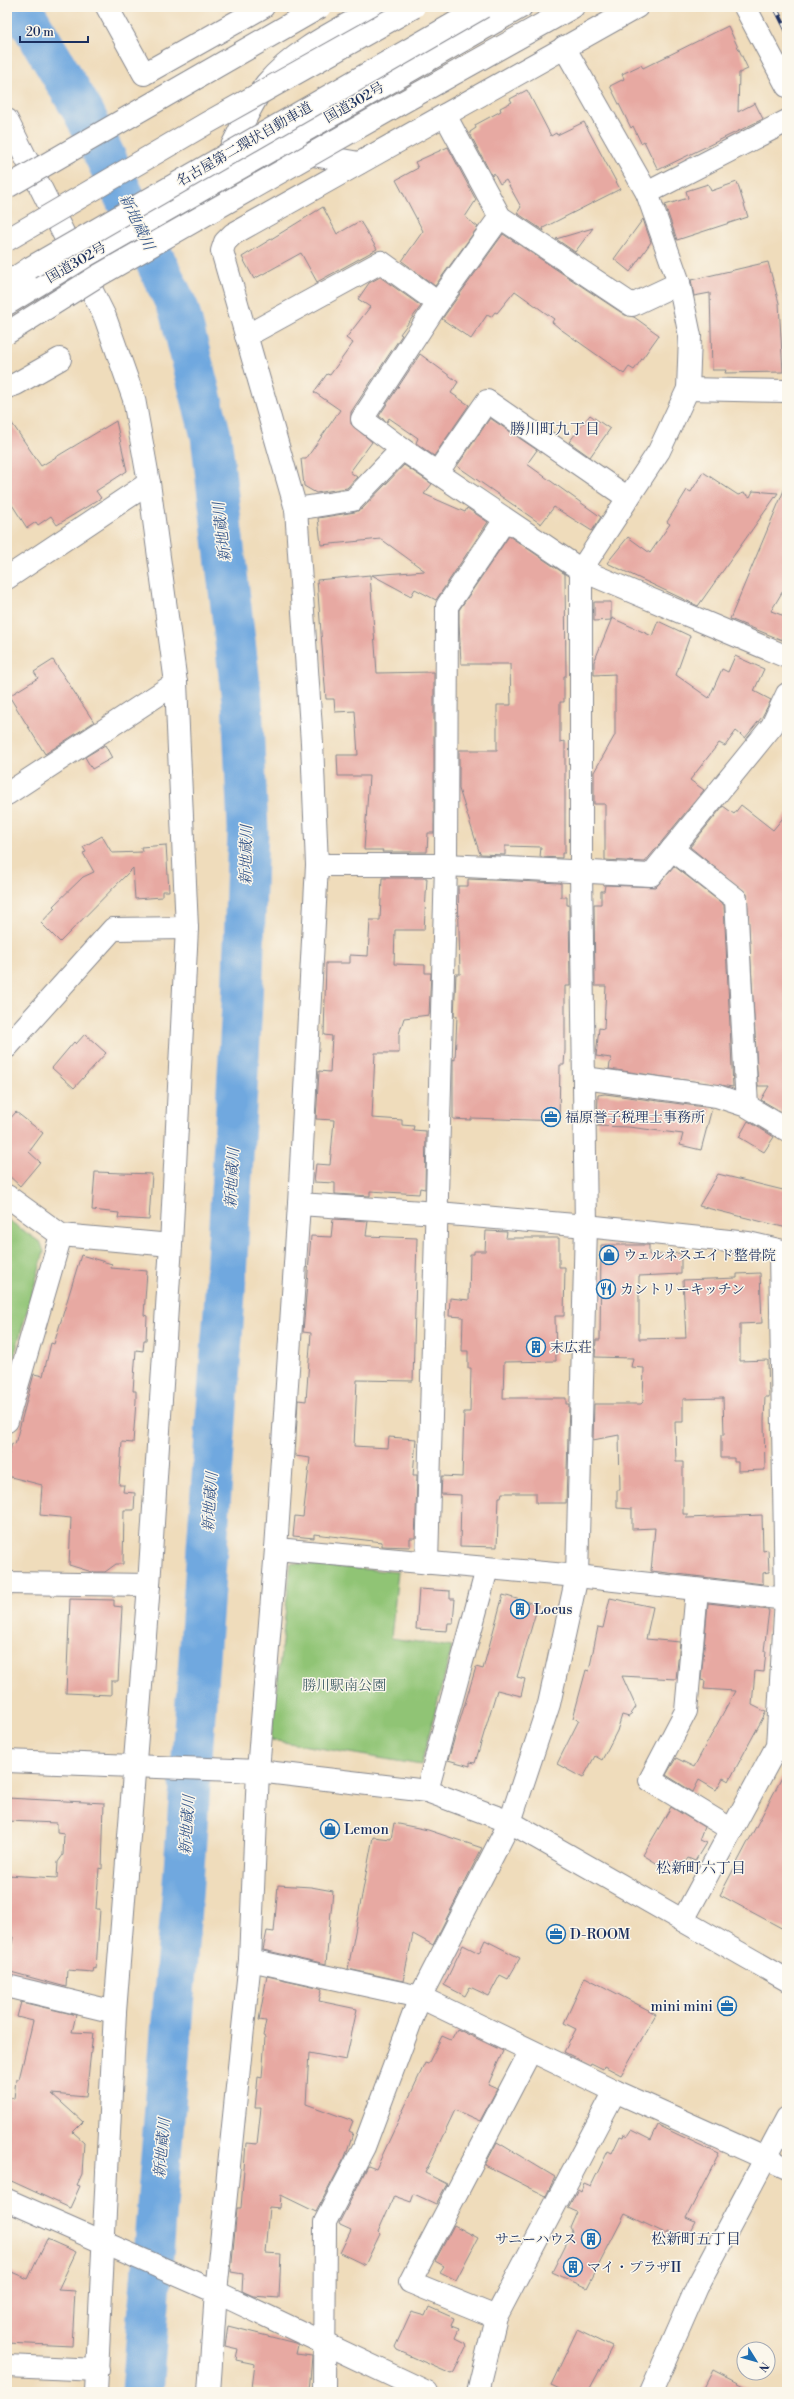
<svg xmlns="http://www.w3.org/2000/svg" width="794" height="2399" font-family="'Libre Bodoni','Noto Serif JP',serif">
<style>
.green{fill:#90c475;stroke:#567a6a}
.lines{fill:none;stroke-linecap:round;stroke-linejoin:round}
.river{stroke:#70a8df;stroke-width:41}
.building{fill:#e7a9a2}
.minor-casing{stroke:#85868c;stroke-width:24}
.highway-casing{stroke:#85868c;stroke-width:24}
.minor{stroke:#fff;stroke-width:22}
.highway{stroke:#fff;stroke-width:22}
.rail-casing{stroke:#1b2f5e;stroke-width:4.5}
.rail{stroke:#fbf7ec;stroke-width:3;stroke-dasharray:9;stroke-linecap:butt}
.highway-bridge-casing{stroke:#85868c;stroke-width:24;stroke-linecap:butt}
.highway-bridge{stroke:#fff;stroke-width:22}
.labels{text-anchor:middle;stroke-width:3;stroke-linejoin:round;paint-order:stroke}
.street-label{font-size:14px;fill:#1b2f5e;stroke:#fbf7ec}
.poi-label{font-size:14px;fill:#1b2f5e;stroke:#fbf7ec;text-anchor:start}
.park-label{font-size:14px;fill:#3e5c65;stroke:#fbf7ec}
.water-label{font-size:15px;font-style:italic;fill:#39598b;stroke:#fbf7ec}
.neighbourhood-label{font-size:15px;fill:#1b2f5e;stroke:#fbf7ec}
</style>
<rect width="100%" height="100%" fill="#fbf7ec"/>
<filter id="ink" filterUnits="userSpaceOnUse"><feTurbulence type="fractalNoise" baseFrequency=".025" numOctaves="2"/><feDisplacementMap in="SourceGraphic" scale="8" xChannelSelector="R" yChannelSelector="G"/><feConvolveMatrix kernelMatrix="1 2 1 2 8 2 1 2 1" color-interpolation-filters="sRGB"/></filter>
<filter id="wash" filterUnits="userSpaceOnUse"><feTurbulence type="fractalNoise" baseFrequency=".012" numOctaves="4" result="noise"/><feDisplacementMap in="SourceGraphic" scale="16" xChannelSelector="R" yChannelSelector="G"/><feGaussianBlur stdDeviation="0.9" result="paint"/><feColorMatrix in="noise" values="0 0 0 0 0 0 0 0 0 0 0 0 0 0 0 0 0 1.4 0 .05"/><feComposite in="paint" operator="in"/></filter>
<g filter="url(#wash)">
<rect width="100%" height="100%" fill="#efdcbb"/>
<!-- green -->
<g class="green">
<path d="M7,1219l34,24 3,9 -37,129z"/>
<path d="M291,1563l107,9 -7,66 61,9 -31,118 -150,-25z"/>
</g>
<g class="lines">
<!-- river -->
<path class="river" d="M21,7l63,106 95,197 32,126 31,265 6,128 -6,175 -18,306 -42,586 -40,496"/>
</g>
<g id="blocks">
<!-- building -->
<g class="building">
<path d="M728,26l20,43 -9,4 -1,39 17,-9 8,16 -105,51 -14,-29 -3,2 -8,-17 -2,2 -21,-42 14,-7 -2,-5 19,-9 2,3z"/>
<path d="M527,90l24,46 5,-3 1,2 27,-13 36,67 -77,39 1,3 -27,-18 4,-6 -15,-27 -6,4 -6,-11 -2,3 -22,-42v-2l6,-4 -1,-3 26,-14 -1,-3 12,-6 -2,-3z"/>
<path d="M448,147l28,53 -11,17 13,10 -43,59 -33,-25 21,-30 -27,-51 22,-12 -3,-6z"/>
<path d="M737,182l11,35 -71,23 -12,-35 23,-7 -2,-7 22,-7 3,7z"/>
<path d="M323,207l14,27 23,-13 17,28 -60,33 -16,-29 -47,26 -12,-22z"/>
<path d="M643,219l8,23 -21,30 -16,-13z"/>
<path d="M593,228l-18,24 -19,-13z"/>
<path d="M503,234l122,81 9,2 25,18 -25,35 -5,-3 -5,7 -65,-46 -7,-6 2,-3 -39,-28 -18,22 -2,-1 -4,5 -4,-2 -16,24 -29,-20z"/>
<path d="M768,262l11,41 4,69 -58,1 1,-3h-14l-2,-77 -16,3 -3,-16z"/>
<path d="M380,277l41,29 -21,28 2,1 -51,77v12l21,18 -22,30 7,5 -10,11 -31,5 -12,-7 -3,-27h5l34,-49 -26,-18 13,-18 3,1 23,-32 -7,-5 24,-31 -12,-8 11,-16z"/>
<path d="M420,354l38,28 -7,11 18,12 -35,51 -18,-13 2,-5 -29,-20 -2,4 -8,-6z"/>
<path d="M590,415l20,14 -20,28 -21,-15z"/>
<path d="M7,416l34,50 75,-45 11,50 -31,20 5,7 -44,27 -6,-9 -13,9 -2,-3 -9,6 -20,-31z"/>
<path d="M490,418l47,32 -10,14 74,53 -9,14 -38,-24 -13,17 -84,-58z"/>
<path d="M404,465l28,19 -8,10 41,18 2,-4 21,14 -52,78 -21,-11 -4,7 -39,-21 53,-4 -44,-32 -60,6 -3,-27 37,-6 7,-3z"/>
<path d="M703,472l35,23 6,-2 6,4 3,-6 25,2 -80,113 -91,-43 21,-26 22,16 20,-29 -3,-2 20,-32 4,2z"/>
<path d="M787,483v101l-16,27 16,6v10l-5,13 -52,-21z"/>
<path d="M509,536l56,38 1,102h-2v26h-4v40l5,-1v112h-3v5l-22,-1 1,-10 -36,-1v9l-25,-1 -21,-65v-39h38v-45h14l-1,-41h-49l-2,-42v-12z"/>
<path d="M370,575l7,98 57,-1v161h-6l-1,19h-45l1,-2h-19l5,-74h-31l-1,-21h21l-3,-44 -20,1 -1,-13h-8l-9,-119z"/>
<path d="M594,602h17v18l-17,1z"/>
<path d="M612,618l40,18 6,-15 32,15 -14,39 33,23 13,-29 6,3 7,-16 29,13 -10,22 17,9 -9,17 -17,21 -9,-7 -11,15 -6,-3 -29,37 14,10 -59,72 -40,-2v-56h-11v-32l21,-37v-61l-21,1v-13z"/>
<path d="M53,660l41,62 -49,32 -36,-58 29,-18 -4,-6z"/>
<path d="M105,745l7,13 -20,11 -7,-12z"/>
<path d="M741,805l32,25 14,-17v302l-26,-15 8,-14h-11l-11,-192 -57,-47 33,-41 11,8z"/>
<path d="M102,836l10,17 30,-1 -1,-5 25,-2 3,46h-7v6l-27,2 -2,-31 -73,74 -19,-19 14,-15 -2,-2 30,-29 11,-5 -11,-19 3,-1 -3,-5z"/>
<path d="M674,866l50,39 9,182 -124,-18 2,-11 -15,-2 3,-28 5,1 2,-43h-11l-1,-82h7v-13h3l1,-6 51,2z"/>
<path d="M382,878h45l-3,52h-29l-1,34 31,1v8h6l-2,42 -25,3 -5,16v19h-24l-3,65 30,2v5l12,1 -1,4 13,1 -1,58 -5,-1 -1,6 -49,-3v5l-35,-2v-11l-21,-1 2,-18 14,1 4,-45 -18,-1 3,-48 11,1 2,-36 -8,-1 2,-72h24v-8l18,1 2,-36h10z"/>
<path d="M468,879l93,4v14h6v8h2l1,81h-5v65l-1,14h-4l-1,56 -88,-3v2l-18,-1v-60l2,1 2,-44h-3l2,-42h4l-2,-88h10z"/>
<path d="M85,1034l21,19 -32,35 -22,-20 22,-26 2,2z"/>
<path d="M605,1094l107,14 -11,42 -21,-5 3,-11 -54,-7 -32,-1 1,-31z"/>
<path d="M16,1112l27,21 -14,19 11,10 -20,24 -13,-12v-52z"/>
<path d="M748,1121l26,16 -10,15 -25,-15z"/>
<path d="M95,1172l57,2 -3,46 -31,-2 1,-5 -27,-3z"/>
<path d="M718,1174l69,17v37l-88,-22z"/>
<path d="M333,1219l35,2 -2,15 51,2 -4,143 -56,-1 -3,66 34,2 1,-11 27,2 -3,36h4l-1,41 -1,22h-5v9l-28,-1v-4l-68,-8v4l-21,-2 2,-20 8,1 7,-59 -15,-2 3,-56 8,1 5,-68 -8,-1 8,-96 20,1z"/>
<path d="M486,1231l21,1 -1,6h53v29h6l-1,49h-9l1,45 -52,1 -1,36h63v6h3l-3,99h-30v-10h-34l-1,4h-2l-2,50 -37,-1 1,-51 -20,-1 1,-18 20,1 2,-65h6l1,-44h-3v-17h-6l1,-34 -14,-1 1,-18 19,2 1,-46h4v-3h11z"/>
<path d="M601,1245h48v10l32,-2v21l-42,2v63l47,-1 -3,-58 54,-2v-4l23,-1 2,50 -22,1v37l28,-1 1,37h-4l-1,24 1,49 -27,1v-9h-4v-4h-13v-23h3l-1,-37 -40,1v23h-8l1,40h7v52h4v4l75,-3 1,36 5,-1 1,22 -6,1v11l-112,-13 4,-43 -23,1v-20l-15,-1v-18h3l-1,-55 -26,5 1,-36h47l2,-2 1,-34 -13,-1 2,-9 -38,-1 1,-17h4z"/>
<path d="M81,1255l31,9 -1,4 36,3 -3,44 3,1 -1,24h-2l-1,11 -7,-1 -3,41h3v10l-3,42 -11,-1 -3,43h5l-1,7 12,1 -1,17h-10l-1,54h-7l-11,8h-13l-23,-7 2,-47 -31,-3 2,-30 -35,-9v-15l5,-18 3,1 19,-70 9,2 8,-33 3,1z"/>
<path d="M419,1589l31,2v8h5l-2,24h-5l-1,8 -31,-2z"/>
<path d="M503,1595l35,10 -21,72 8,2 -4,17 -24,-6 -22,73 -5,-1v4l-22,-6 28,-93 7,2z"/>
<path d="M610,1598l43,9 -7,32 34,3 -4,37 -54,-3 14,31 -7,10 -7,-2 -5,16 -15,29 -7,-4 -12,22 -26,-14 22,-44 -6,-2 13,-48 3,1 9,-44 5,1z"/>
<path d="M70,1599l44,1v6l8,1 -4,74h-7v14l-45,-2z"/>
<path d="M708,1603l61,7 -5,41h2l-2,21 -9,-1 -3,34 14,7 -37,69 -6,-3 -7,12 -17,-10 -6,12 -27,-17 10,-17 18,9 41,-76 -31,-2 1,-8 -4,-1z"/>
<path d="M787,1768v163l-67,-36z"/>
<path d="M7,1798l97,5 -2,66 -3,-1 -3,41h4l-4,60 -2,-1 -1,4 -26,-2 -1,17 -59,-16 6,-34h-6v-62l50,3 1,-16 5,-7 1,-22 -7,-1v-9l-50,-2z"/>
<path d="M671,1807l33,20 -5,13 7,3 -11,18 -7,-3 -11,15 -3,-2 -1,2 -30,-18z"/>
<path d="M394,1823l34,7 54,18 -49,97 -20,-11 -10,47 -55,-12 25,-132 18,2z"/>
<path d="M278,1885l33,2 22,4 -7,73 -63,-14 4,-19 7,1z"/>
<path d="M485,1940l35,18 -12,21 -8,-4 -11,21 -19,-9 -5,9 -21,-11 19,-40 16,8z"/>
<path d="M267,1976l50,11 5,2 -3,12 38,8 -11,51 -37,-7 -3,51 47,17 -4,10 4,2 -8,24 -29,55 -35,-17 -1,13 -11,-1 -4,46 16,1 -2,44 -26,-2 -11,-5 1,-17 -12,-2 6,-64h4l5,-65 11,1 4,-36h-6l3,-31 4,1 3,-41 -2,-1 3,-15 -7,-1z"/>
<path d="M585,1977l71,37 -35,61 -17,-9 -1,3 -12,-6 -1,2 -26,-13 12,-23 -12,-6z"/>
<path d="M21,2002l55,13 -4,17 21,1 -7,64 -34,-3 31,28 -10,10 11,10 -2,32 -5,11 3,1 -10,22 -63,-29v-83l7,3 2,-20h3l14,-58 -16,-4z"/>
<path d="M457,2029l46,22 -15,34 9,4 -17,32 -25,-11 -30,63 22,11 -11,20 -22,-10 -3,8 -17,-6 -16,36 2,2 -15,31 -25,-12 11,-23 -11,-5 -1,-2 29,-57 8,3 49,-106 3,1 14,-28 9,4z"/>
<path d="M658,2125l61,29 -33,64 9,4 -8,16 -19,-6 -1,2 -42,-20 -38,74 -35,-16 20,-40 -2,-4 7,-16 -9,-4 10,-19 3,2 3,-8 7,3 17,-35 4,2 8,-17 3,1 1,-3 3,2 4,-6 20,10z"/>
<path d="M497,2142l58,35 -9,19 -61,-31z"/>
<path d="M454,2225l24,13 -22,42 -16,-8 4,-6 -9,-5z"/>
<path d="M47,2239l29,13 -18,38 17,1 -3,55 -65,-3v-73l21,9z"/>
<path d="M429,2307l25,11 -3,8 8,3 -4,9 10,5 1,4 -12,25 -3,2 -54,-24 -2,-3 16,-35 14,4z"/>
<path d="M228,2326l67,17 3,2 -2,9 16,2 -3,36h-38v-2l-19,-2 3,-24 -19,-4 2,-11 -13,-3z"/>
<path d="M577,2330l35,17 -24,45h-22l-15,-7z"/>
<path d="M713,2370l43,22h-54z"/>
</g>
</g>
</g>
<g filter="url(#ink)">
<use href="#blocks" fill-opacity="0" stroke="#85868c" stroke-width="1"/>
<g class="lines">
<defs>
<g id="minor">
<path d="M107,7l37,67 119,-67"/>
<path d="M745,7l42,79"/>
<path d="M445,115l55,102 132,88 47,-22"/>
<path d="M7,120l98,197 29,82 15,84 27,200 11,245 -16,317 -22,340 -34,427 -19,380"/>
<path d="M273,148l86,15"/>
<path d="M647,193l140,-72"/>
<path d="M246,336l135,-74 57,41"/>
<path d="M7,387l9,-3 44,-25"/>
<path d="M688,389l99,2"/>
<path d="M402,449l-40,-30 76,-116 62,-86"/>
<path d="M437,473l50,-72 141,97"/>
<path d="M296,509l57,-9 49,-51 179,121 206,87"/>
<path d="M7,578l142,-95"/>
<path d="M7,794l169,-111"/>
<path d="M672,849l64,50 11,207"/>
<path d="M317,865h129l205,10 121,-149 15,-32"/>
<path d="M7,1047l106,-118 74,-1"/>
<path d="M584,1078l133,18 30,10 40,24"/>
<path d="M7,1196l54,39 110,10"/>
<path d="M299,1204l139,9 148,13 162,17 39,9"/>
<path d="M7,1421l54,-186"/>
<path d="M276,1549l301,27 210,23"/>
<path d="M427,1563l19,-698 1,-259 58,-86"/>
<path d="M7,1583l142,2"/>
<path d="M697,1590l-11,121 -36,69 82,50"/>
<path d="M7,1761l251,10 169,20 83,31 277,158"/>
<path d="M427,1791l60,-222"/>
<path d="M683,1920l94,-174 9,-147 -6,-347"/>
<path d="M250,1960l170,37 195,94"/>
<path d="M7,1986l108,26"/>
<path d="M7,2200l209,92 211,100"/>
<path d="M496,2317l-86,-35 120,-230"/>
<path d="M7,2366l91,4"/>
<path d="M209,2392l7,-100 34,-332 8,-189 18,-222 23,-345 18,-339 -5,-122 -16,-234 -74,-258 3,-9 8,-8 404,-227"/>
<path d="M324,2392l1,-170 39,-75 56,-150 90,-175 39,-118 28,-128 9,-350 -5,-354v-302l78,-119 29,-62 2,-53 -11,-53 -32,-90 -83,-146"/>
<path d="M478,2392l18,-75 119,-226 172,77"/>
<path d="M651,2392l46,-105 90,-169"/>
</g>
<g id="highway">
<path d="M389,110l184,-103"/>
<path d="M223,162c16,-25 24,-54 43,-78 29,-35 74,-55 113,-77"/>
<path d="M7,283l23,-15"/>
<path d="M7,304l70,-43 444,-254"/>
</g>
</defs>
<!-- minor casing -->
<use href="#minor" class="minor-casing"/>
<!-- highway casing -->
<use href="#highway" class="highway-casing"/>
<!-- minor -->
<use href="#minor" class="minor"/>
<!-- highway -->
<use href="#highway" class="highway"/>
<defs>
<path id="rail" d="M775,7l12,24"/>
</defs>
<!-- rail casing -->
<use href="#rail" class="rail-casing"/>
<!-- rail -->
<use href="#rail" class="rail"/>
<defs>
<g id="highway-bridge">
<path d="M7,187l313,-180"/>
<path d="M7,240l200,-117 207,-116"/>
<path d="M30,268l453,-261"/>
<path d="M7,333l89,-56 293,-167"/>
</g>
</defs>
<!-- highway-bridge casing -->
<use href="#highway-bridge" class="highway-bridge-casing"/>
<!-- highway-bridge -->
<use href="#highway-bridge" class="highway-bridge"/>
</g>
</g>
<!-- icons -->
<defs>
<symbol id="office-ring" viewBox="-11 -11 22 22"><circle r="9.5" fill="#fbf7ec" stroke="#1f6fb2" stroke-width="1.5"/><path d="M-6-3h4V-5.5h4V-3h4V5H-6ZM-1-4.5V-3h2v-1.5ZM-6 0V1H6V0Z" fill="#1f6fb2"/></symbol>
<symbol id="shop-ring" viewBox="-11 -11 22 22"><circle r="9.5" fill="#fbf7ec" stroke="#1f6fb2" stroke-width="1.5"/><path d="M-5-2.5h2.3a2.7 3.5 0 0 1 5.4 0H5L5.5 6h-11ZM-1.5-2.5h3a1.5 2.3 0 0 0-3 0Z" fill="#1f6fb2"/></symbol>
<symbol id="restaurant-ring" viewBox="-11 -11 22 22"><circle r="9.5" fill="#fbf7ec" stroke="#1f6fb2" stroke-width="1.5"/><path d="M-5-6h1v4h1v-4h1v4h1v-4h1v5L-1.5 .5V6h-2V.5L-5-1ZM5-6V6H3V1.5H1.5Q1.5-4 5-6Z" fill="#1f6fb2"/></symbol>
<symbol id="building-ring" viewBox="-11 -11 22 22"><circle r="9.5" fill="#fbf7ec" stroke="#1f6fb2" stroke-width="1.5"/><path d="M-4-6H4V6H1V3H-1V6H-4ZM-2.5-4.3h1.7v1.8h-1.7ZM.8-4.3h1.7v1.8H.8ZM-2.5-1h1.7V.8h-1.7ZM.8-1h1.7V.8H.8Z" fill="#1f6fb2"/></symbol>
</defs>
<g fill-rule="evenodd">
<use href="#office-ring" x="540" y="1106" width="22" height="22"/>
<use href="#shop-ring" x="598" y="1244" width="22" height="22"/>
<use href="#restaurant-ring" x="595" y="1278" width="22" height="22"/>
<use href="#building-ring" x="525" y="1336" width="22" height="22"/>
<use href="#building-ring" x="509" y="1598" width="22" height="22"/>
<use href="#shop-ring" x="319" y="1818" width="22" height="22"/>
<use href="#office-ring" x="545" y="1923" width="22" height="22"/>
<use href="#office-ring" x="716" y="1995" width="22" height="22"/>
<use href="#building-ring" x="580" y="2228" width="22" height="22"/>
<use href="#building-ring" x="562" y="2256" width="22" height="22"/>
</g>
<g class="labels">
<!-- street labels -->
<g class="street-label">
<text transform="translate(354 102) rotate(-30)" y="5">国道302号</text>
<text transform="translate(244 144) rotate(-30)" y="5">名古屋第二環状自動車道</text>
<text transform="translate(76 262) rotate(-30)" y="5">国道302号</text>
</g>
<!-- poi labels -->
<g class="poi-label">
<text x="565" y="1122">福原誉子税理士事務所</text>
<text x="623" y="1260">ウェルネスエイド整骨院</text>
<text x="620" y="1294">カントリーキッチン</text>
<text x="550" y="1352">末広荘</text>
<text x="534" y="1614">Locus</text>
<text x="344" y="1834">Lemon</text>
<text x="570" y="1939">D-ROOM</text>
<text x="713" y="2011" text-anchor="end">mini mini</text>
<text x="577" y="2244" text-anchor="end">サニーハウス</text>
<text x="587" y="2272">マイ・プラザII</text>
</g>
<!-- park labels -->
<g class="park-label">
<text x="344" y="1690">勝川駅南公園</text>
</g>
<!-- water labels -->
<g class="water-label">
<text transform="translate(137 222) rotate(64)" y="5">新地蔵川</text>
<text transform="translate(222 532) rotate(-97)" y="5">新地蔵川</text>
<text transform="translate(246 855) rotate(-89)" y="5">新地蔵川</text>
<text transform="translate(232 1178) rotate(-87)" y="5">新地蔵川</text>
<text transform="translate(210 1502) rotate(-86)" y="5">新地蔵川</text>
<text transform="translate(187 1825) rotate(-86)" y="5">新地蔵川</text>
<text transform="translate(162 2148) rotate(-85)" y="5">新地蔵川</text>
</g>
<!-- neighbourhood labels -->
<g class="neighbourhood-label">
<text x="555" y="434">勝川町九丁目</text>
<text x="701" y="1873">松新町六丁目</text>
<text x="696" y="2244">松新町五丁目</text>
</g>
</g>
<!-- margin -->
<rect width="794" height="2399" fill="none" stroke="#fbf7ec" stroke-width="24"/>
<!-- north arrow -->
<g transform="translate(756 2361) rotate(127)"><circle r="19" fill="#fbf7ec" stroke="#a1a7b3"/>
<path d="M0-3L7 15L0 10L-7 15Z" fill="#1f6fb2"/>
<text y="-6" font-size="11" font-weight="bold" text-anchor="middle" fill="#1b2f5e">N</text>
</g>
<!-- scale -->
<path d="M20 36v6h68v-6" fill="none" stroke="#1b2f5e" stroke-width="2"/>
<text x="26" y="36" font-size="12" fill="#1b2f5e" stroke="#fbf7ec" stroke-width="3" paint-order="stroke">20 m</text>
</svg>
